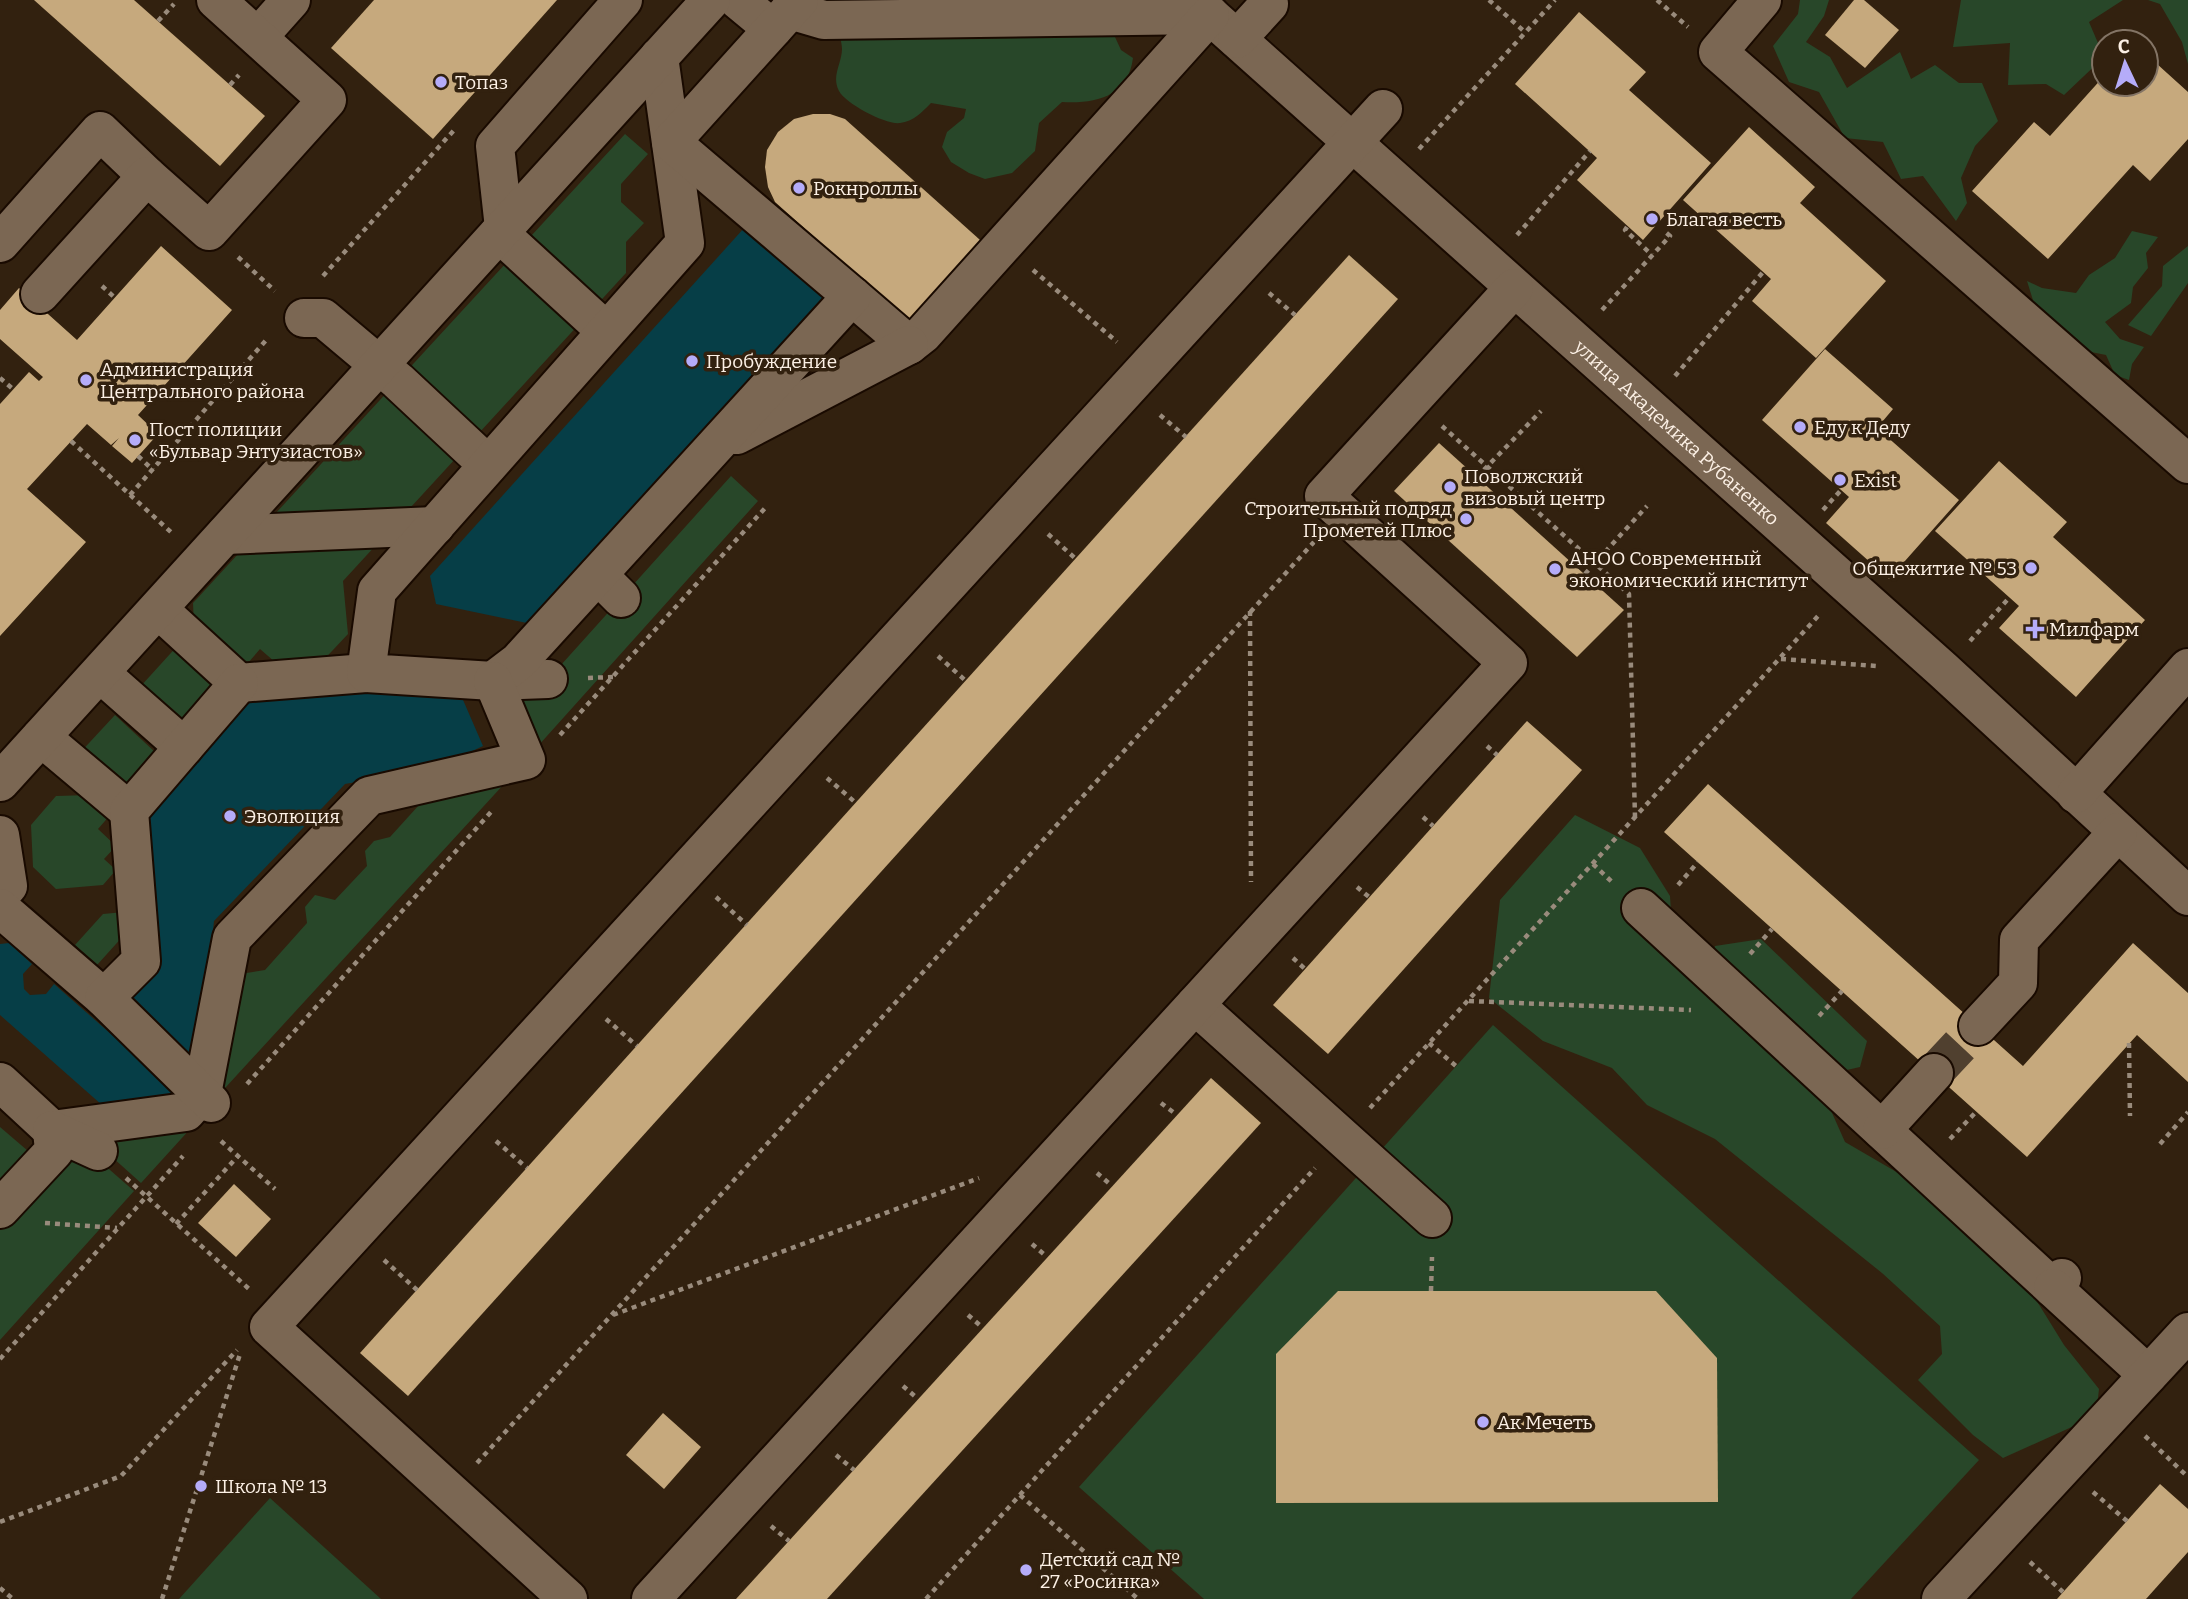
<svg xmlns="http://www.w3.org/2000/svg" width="2188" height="1599" font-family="Bitter,serif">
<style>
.green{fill:#284729}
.water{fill:#063e47}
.building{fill:#c6a97d}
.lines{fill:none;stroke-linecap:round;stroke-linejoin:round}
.minor-tunnel{stroke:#50402f;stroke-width:38;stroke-dasharray:38 19;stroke-linecap:butt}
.minor-casing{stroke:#190a00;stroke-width:42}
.path{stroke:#998b7c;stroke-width:4.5;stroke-dasharray:5 5;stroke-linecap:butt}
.minor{stroke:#7b6753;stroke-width:38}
.poi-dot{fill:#b5acf9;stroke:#32210f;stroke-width:2.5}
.labels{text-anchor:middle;stroke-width:7;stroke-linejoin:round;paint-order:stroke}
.poi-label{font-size:19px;fill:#fcf0e5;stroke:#32210f;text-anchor:start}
.street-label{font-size:19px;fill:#fcf0e5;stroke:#32210f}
</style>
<rect width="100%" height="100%" fill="#32210f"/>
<!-- green -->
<g class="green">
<path d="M819,0h279l23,50 12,8c-5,39 -38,46 -71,44l-23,21 -4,28 -23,22 -27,6 -16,-6 -18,-11 -9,-15 5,-15 17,-14 2,-9 -35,-6c-10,10 -17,18 -31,20 -14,2 -54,-19 -61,-32 -8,-15 3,-28 3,-42 0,-17 -15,-35 -23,-49z"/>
<path d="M1800,0h29l-5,16 -18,26 24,15 17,31 53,-36 11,27 24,-14 24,18h23l16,38 -23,25 -14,32 6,25 -11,18 -33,-45 -22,3 -18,-37 -38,-4 -26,-46 -30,-10 -16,-36 25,-32z"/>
<path d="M1961,0h162l-34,22 15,35 -40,38 -18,-11 -38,1 2,-42 -57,4z"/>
<path d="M2148,0h40v64l-6,-22 -22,-38z"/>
<path d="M625,134l23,20 -27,30v18l23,21 -18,19v31l-283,308 5,53 -31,33 -34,2 -23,-20 -19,22 -47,-44 -1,-24z"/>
<path d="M2132,231l26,6 -12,16 2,15 -15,19 -2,16 -26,19 15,17 24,8 -12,17 -3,16 -14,-5 -9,-20 -15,-3 -21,-19 -34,-23 -9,-29 15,7 34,5 13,-18 26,-17z"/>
<path d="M2188,246v37l-37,53 -23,-11 34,-39 1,-20z"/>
<path d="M731,476l27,25 -220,245 -23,-59 28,-2z"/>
<path d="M180,643l42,38 -40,44 -42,-38z"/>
<path d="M115,715l41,38 -38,41 -41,-38z"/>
<path d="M505,783l-290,316 25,-125 25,-4 42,-47 -2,-16 10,-12 20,5 32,-34 -2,-15 9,-10 16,-4 29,-32z"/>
<path d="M90,795l21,19 -13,15 18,17 -12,13 12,11 -13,15 -47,4 -23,-22 -2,-42 25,-29z"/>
<path d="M1575,815l65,33 30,48 3,45 35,44 7,-39 46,-7 106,102 -7,26 -44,10 29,65 55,32 109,82 55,89 35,44 -3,27 -93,42 -30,-23 -55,-55 24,-26 -2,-28 -58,-53 -167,-134 -68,-34 -35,-37 -69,-27 -54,-43 11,-98z"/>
<path d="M124,912l1,22 -28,31 -22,-20 28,-31z"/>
<path d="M1493,1025l486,435 -128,139h-647l-125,-112z"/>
<path d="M0,1127l35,30 -35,39z"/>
<path d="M191,1128l-50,55 -39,-35 -2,-13z"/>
<path d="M63,1155l31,1 40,35 -134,149v-116z"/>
<path d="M270,1498l111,101h-202z"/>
</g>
<!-- water -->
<g class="water">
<path d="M745,227l83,75 -292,323 -100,-21 -6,-28z"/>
<path d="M457,686l26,60 -47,22 -91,16 -131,137 -16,144 -67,-70 15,-193 88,-103z"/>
<path d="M9,943l23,21 -9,10 1,15 6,6 16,-1 8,-10 123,108 -6,6 -69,7 -102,-90v-71z"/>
</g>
<!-- building -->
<g class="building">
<path d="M34,0h100l131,116 -45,50z"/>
<path d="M374,0h183l-124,139 -102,-91z"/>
<path d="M1854,0h10l35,30 -34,38 -40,-33z"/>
<path d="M1579,12l67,60 -17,18 82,73 -68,77 -66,-60 20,-22 -82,-74z"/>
<path d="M2146,54l42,38v47l-38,42 -17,-16 -85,94 -76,-68 62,-69 16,14 54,-60v8h42z"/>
<path d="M813,114h17l15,5 144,129 -73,80 -141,-126 -7,-15 -3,-20 2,-17 11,-18 16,-13z"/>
<path d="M1749,127l66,60 -15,16 86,78 -70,77 -64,-57 19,-22 -88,-79z"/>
<path d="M161,246l71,64 -94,105 20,19 -26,29 -20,-17 7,-8 -8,7 -24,-21 -60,65 59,53 -86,94v-232l29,-32 10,9 4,-4 -43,-38v-29l19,-22 58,52z"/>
<path d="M1349,255l49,44 -990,1097 -48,-43z"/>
<path d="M1825,349l68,60 -16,19 82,72 -70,79 -63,-56 23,-26 -87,-77z"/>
<path d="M1439,443l185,167 -47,47 -183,-166z"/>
<path d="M1999,461l68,61 -14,15 92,83 -69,77 -77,-69 20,-22 -84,-75z"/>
<path d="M1527,721l55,49 -254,284 -55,-49z"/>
<path d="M1708,784l315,282 110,-123 55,50v89l-51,-47 -110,122 -363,-325z"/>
<path d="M1211,1078l50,45 -434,476h-91z"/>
<path d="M234,1184l37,35 -35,38 -38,-34z"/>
<path d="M1338,1291h318l61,67 1,144 -442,1v-149z"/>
<path d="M663,1413l38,34 -37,42 -38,-34z"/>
<path d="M2160,1484l28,25v43l-42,47h-89z"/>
</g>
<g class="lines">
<!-- minor-tunnel -->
<path class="minor-tunnel" d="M1934,1073l44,-47"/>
<defs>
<g id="minor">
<path d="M738,0l35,29"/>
<path id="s1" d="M1193,0l750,670 245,226"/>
<path d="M1762,0l-44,52 470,412"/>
<path d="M790,10l34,10 386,-5"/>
<path d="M258,37l33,-37"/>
<path d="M1237,39l32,-35"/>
<path d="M504,228l-9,-82 128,-146"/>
<path d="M499,233l107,98"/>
<path d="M0,243l100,-112 47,45"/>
<path d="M40,294l107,-118 62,55 118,-131 -111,-100"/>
<path d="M852,296l57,49 14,-11 287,-319"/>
<path d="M304,318h19l75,63 90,84"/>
<path d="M737,435l172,-90"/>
<path d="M225,535l210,-9"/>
<path d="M598,575l23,23"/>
<path d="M158,609l81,74 127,-10"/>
<path d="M100,673l84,74"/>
<path d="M548,679l-55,2 -127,-8 11,-82 308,-348 -26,-186"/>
<path d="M493,681l25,-19 334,-366 -181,-154 128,-142"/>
<path d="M41,737l88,74"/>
<path d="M0,782l711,-782"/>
<path d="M2076,794l112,-126"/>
<path d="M0,835l8,51 -8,9"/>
<path d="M0,908l104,90"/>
<path d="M1641,908l412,380 9,-10"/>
<path d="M1195,1005l237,213"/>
<path d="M1978,1026l40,-43 1,-43 99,-108"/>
<path d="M0,1082l52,48 134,-18 16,-18 30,-156 137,-142 157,-36 -33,-79"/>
<path d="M211,1103l-107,-105 37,-37 -12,-150 110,-128"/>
<path d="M1882,1130l52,-57"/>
<path d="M0,1209l54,-58 -2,-21 46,21"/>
<path d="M2053,1288l95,87"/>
<path d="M568,1599l-299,-272 1114,-1218"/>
<path d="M651,1599l857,-936 -184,-167 190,-208"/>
<path d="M1941,1599l247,-267"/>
</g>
</defs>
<!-- minor casing -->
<use href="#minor" class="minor-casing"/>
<!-- path -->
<g class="path">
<path d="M1489,0l37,33"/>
<path d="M1657,0l31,27"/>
<path d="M158,21l16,-17"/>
<path d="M230,85l9,-10"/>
<path d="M1419,149l136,-149"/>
<path d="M1627,227l-2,3 27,25"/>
<path d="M1517,235l73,-84"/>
<path d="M238,257l37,34"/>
<path d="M1033,270l84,72"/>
<path d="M323,276l132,-147"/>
<path d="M102,286l12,11"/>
<path d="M1269,293l26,22"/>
<path d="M1602,310l68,-74 -7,-6"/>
<path d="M1675,376l88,-104"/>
<path d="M0,378l13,11"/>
<path d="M1160,415l26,22"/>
<path d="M1442,426l187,168 6,223"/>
<path d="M71,441l102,93"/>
<path d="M138,456l15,14"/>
<path d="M1477,477l64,-66"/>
<path d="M130,495l138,-157"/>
<path d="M1823,510l18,-20"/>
<path d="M1048,534l28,25"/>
<path d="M1585,574l62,-68"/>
<path d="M1250,611l1,271"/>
<path d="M1970,641l39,-43"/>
<path d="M938,656l28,25"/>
<path d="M1781,659l95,7"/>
<path d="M588,678l25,-1"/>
<path d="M560,735l206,-228"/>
<path d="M1487,746l10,9"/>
<path d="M827,778l29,25"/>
<path d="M1423,817l10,9"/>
<path d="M1593,864l19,18"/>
<path d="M1678,885l20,-23"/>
<path d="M1357,887l12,10"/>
<path d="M716,897l31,28"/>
<path d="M1750,954l22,-25"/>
<path d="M1293,958l12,11"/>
<path d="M1469,1001l222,9"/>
<path d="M1819,1016l23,-25"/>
<path d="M606,1019l31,27"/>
<path d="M1429,1043l27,23"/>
<path d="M2129,1043l1,73"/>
<path d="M247,1084l244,-272"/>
<path d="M1161,1103l16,12"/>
<path d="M1370,1108l449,-493"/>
<path d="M1950,1139l26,-27"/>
<path d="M221,1141l54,48"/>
<path d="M496,1141l31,27"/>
<path d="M2160,1144l28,-32"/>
<path d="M1097,1173l15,13"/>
<path d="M126,1178l123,111"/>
<path d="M45,1223l72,5"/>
<path d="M176,1224l62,-68"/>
<path d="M1032,1244l15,13"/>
<path d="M384,1260l33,30"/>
<path d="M1431,1291l1,-34"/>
<path d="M613,1315l366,-137"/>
<path d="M968,1315l15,13"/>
<path d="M0,1359l183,-203"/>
<path d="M903,1386l15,13"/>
<path d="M2145,1436l43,41"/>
<path d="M836,1455l18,15"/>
<path d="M477,1463l837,-921"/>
<path d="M2093,1492l34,29"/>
<path d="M1020,1495l118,104"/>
<path d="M0,1522l121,-46 116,-126"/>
<path d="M771,1526l18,15"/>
<path d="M2030,1562l33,30"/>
<path d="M0,1588l13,11"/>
<path d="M162,1599l78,-245"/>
<path d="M926,1599l389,-431"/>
</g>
<!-- minor -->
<use href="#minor" class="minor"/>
</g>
<!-- markers -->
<g class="poi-dot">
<circle cx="441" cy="82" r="7"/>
<circle cx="799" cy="188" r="7"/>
<circle cx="1652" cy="219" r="7"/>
<circle cx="692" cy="361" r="7"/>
<circle cx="86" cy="380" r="7"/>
<circle cx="1800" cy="427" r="7"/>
<circle cx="135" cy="440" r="7"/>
<circle cx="1840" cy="480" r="7"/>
<circle cx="1450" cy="487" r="7"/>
<circle cx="1466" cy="519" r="7"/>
<circle cx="2031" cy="568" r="7"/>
<circle cx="1555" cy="569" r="7"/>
<path d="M2031.5 618.5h7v7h7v7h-7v7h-7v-7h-7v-7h7z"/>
<circle cx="230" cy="816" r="7"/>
<circle cx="1483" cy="1422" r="7"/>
<circle cx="201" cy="1486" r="7"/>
<circle cx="1026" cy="1570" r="7"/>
</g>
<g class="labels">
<!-- poi labels -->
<g class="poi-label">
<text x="455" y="89">Топаз</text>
<text x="813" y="195">Рокнроллы</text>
<text x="1666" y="226">Благая весть</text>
<text x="706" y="368">Пробуждение</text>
<text x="100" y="376">Администрация<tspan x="100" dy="22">Центрального района</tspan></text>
<text x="1814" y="434">Еду к Деду</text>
<text x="149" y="436">Пост полиции<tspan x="149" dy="22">«Бульвар Энтузиастов»</tspan></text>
<text x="1464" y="483">Поволжский<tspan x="1464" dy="22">визовый центр</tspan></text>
<text x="1854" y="487">Exist</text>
<text x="1452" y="515" text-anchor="end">Строительный подряд<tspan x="1452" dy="22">Прометей Плюс</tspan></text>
<text x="1569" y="565">АНОО Современный<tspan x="1569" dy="22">экономический институт</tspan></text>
<text x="2017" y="575" text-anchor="end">Общежитие № 53</text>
<text x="2049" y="636">Милфарм</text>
<text x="244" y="823">Эволюция</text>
<text x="1497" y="1429">Ак Мечеть</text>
<text x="215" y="1493">Школа № 13</text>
<text x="1040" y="1566">Детский сад №<tspan x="1040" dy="22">27 «Росинка»</tspan></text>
</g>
<!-- street labels -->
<g class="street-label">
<text dy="7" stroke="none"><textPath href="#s1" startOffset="649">улица Академика Рубаненко</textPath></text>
</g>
</g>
<!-- north arrow -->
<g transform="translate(2125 63) rotate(356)"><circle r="33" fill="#32210f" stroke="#837465" stroke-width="2"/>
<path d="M0-5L12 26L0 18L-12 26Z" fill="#b5acf9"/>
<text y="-10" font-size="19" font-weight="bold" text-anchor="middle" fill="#fcf0e5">С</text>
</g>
</svg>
